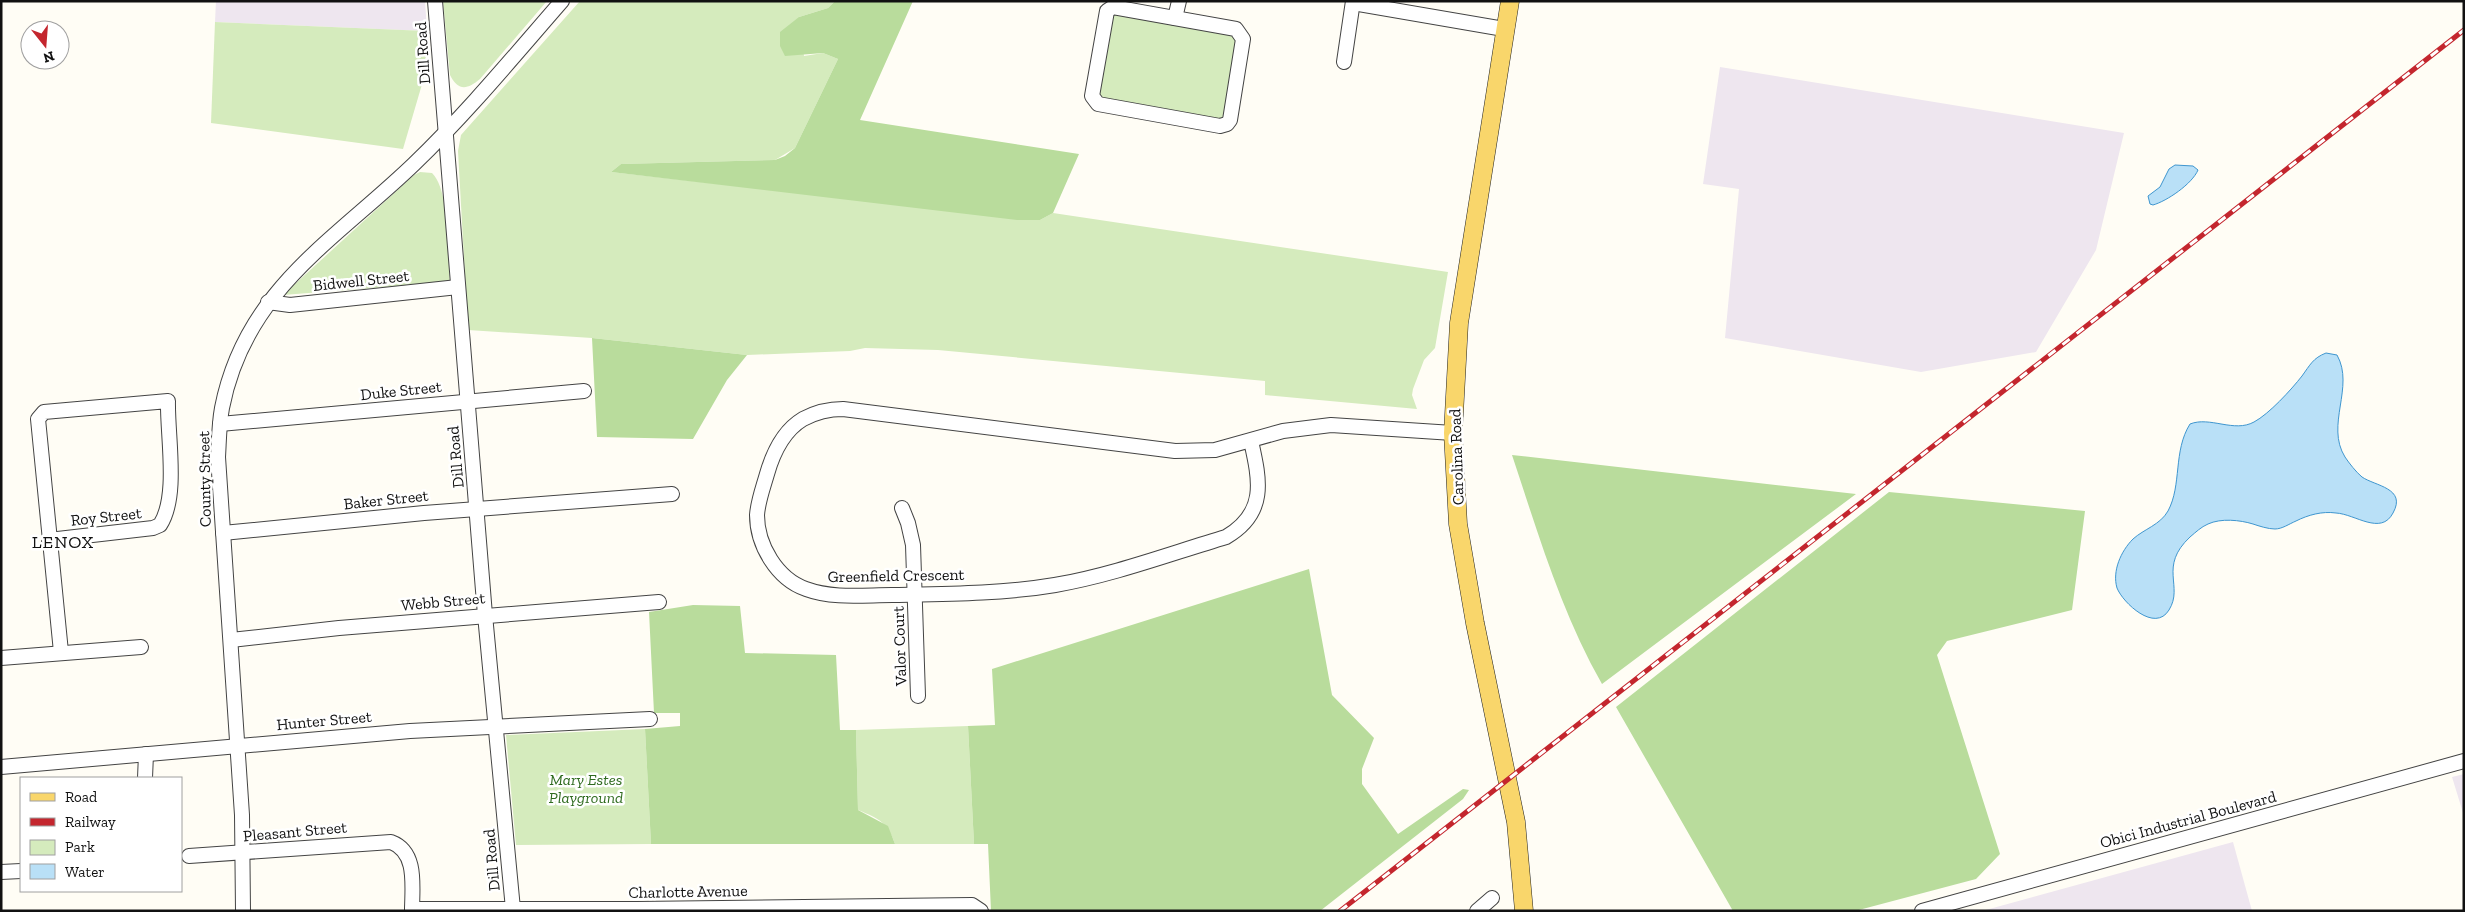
<svg xmlns="http://www.w3.org/2000/svg" width="2465" height="912" font-family="'Zilla Slab',serif">
<style>
.industrial{fill:#eee6ef}
.green{fill:#d5ebbd}
.forest{fill:#b9dc9c}
.water{fill:#b9e0f7;stroke:#3f96cf}
.lines{fill:none;stroke-linecap:round;stroke-linejoin:round}
.minor-casing{stroke:#444;stroke-width:16}
.major-casing{stroke:#222;stroke-width:19}
.minor{stroke:#fff;stroke-width:14}
.major{stroke:#f9d66b;stroke-width:18}
.rail-casing{stroke:#c4262e;stroke-width:5}
.rail{stroke:#fff;stroke-width:3;stroke-dasharray:9;stroke-linecap:butt}
.labels{text-anchor:middle;stroke-width:5;stroke-linejoin:round;paint-order:stroke}
.street-label{font-size:16px;fill:#111;stroke:#fff}
.park-label{font-size:16px;font-style:italic;fill:#2f6b1f;stroke:#fff}
.neighbourhood-label{font-size:18px;letter-spacing:1px;fill:#111;stroke:#fff}
</style>
<rect width="100%" height="100%" fill="#fffdf5"/>
<!-- industrial -->
<g class="industrial">
<path d="M216,1h209l2,30 -212,-9z"/>
<path d="M1720,67l404,66 -28,117 -60,102 -115,20 -196,-34 14,-149 -36,-5z"/>
<path d="M2464,774v42l-12,-39z"/>
<path d="M2233,842l19,69h-270z"/>
</g>
<!-- green -->
<g class="green">
<path d="M443,1h104l-67,78c-13,11 -22,12 -30,-4z"/>
<path d="M580,1h255l-7,7 -29,9 5,39 19,-3 15,6 -43,89 -20,12 -154,4 -10,8 429,48 13,-7 395,59 -13,76 -11,12 -11,29 -1,6 5,14 -152,-14v-14l-327,-31 -73,-2 -15,3 -103,4 -155,-17 -124,-8 -10,-179 3,-16z"/>
<path d="M1113,13l125,24 -16,85 -125,-24z"/>
<path d="M215,22l212,9 -2,43 -22,75 -192,-26z"/>
<path d="M420,172l12,1c18,17 16,83 18,109l-167,13 131,-120z"/>
<path d="M968,726l6,118h-79c-8,-22 -15,-25 -37,-34l-2,-80z"/>
<path d="M645,729l6,115 -135,1 -10,-110z"/>
</g>
<!-- forest -->
<g class="forest">
<path d="M835,1h78l-53,119 219,34 -26,59 -13,7h-23l-406,-48 10,-8 154,-4 10,-4 10,-8 43,-89 -15,-6 -38,3 -5,-10v-14l19,-15 29,-9z"/>
<path d="M592,338l155,17 -20,25 -34,59 -96,-2z"/>
<path d="M1512,455l344,39 -254,190c-41,-72 -64,-151 -90,-229z"/>
<path d="M1889,492l196,19 -13,99 -125,31 -10,14 63,199 -24,25 -121,32h-122l-117,-204z"/>
<path d="M1309,569l23,126 42,43 -12,31v15l36,50 65,-45 6,1 -6,9 -143,112h-329l-3,-67h-14l-6,-118 27,-1 -3,-56z"/>
<path d="M693,605l47,1 5,47 91,2 4,75h16l2,80 30,16 7,18h-244l-6,-115 35,-3v-13h-26l-5,-101z"/>
</g>
<!-- water -->
<g class="water">
<path d="M2175,165l18,1 5,4c-6,14 -31,31 -45,35l-3,-1 -2,-8 12,-9 9,-18z"/>
<path d="M2326,353l11,2c18,32 -12,70 8,102 4,6 11,15 17,20 13,9 45,11 31,36 -12,23 -38,1 -57,0 -14,-2 -28,2 -40,8 -7,3 -14,8 -21,8 -7,0 -16,-3 -22,-5 -13,-4 -32,-6 -45,0 -7,3 -12,8 -18,13 -32,30 -6,49 -21,73 -14,23 -46,-7 -52,-22 -5,-17 4,-37 16,-49 11,-10 27,-14 35,-28 14,-26 5,-60 22,-87 20,-8 44,9 64,-2 15,-8 37,-32 48,-46 8,-11 11,-18 24,-23z"/>
</g>
<g class="lines">
<defs>
<g id="minor">
<path d="M435,1l50,614 28,294"/>
<path d="M1353,3l151,26"/>
<path d="M1113,7l123,22 7,10 -13,81 -3,4 -7,2 -122,-22 -6,-8 15,-85z"/>
<path d="M1175,18l4,-17"/>
<path d="M1344,62l9,-61"/>
<path d="M268,302l22,3 168,-18"/>
<path d="M220,424l364,-33"/>
<path d="M1251,441c9,40 16,72 -25,96 -57,17 -113,38 -171,48 -53,9 -109,9 -163,10 -28,0 -59,4 -86,-6 -29,-10 -49,-44 -49,-74 1,-14 6,-27 10,-41 6,-21 16,-43 36,-55 13,-7 26,-10 40,-10l332,42 40,-1 68,-19 48,-6 122,8"/>
<path d="M902,508l6,15 5,22 5,151"/>
<path d="M223,533l201,-20 248,-19"/>
<path d="M49,540l104,-12 7,-3c19,-29 7,-90 8,-124l-124,11 -6,7 23,233"/>
<path d="M231,640l108,-12 320,-26"/>
<path d="M1,658l140,-11"/>
<path d="M1,767l409,-36 240,-12"/>
<path d="M145,778l1,-24"/>
<path d="M189,856l202,-14c27,10 21,45 21,69"/>
<path d="M1,872l20,-1"/>
<path d="M412,909h225l335,-4 9,6"/>
<path d="M243,911l-1,-96 -24,-358c1,-16 1,-33 4,-49 23,-118 112,-167 192,-244 53,-51 100,-108 148,-163"/>
<path d="M1477,911l15,-13"/>
<path d="M1922,911l542,-150"/>
</g>
<path id="major" d="M1510,1l-51,322 -6,110 5,91 17,99 41,199 8,89"/>
</defs>
<!-- minor casing -->
<use href="#minor" class="minor-casing"/>
<!-- major casing -->
<use href="#major" class="major-casing"/>
<!-- minor -->
<use href="#minor" class="minor"/>
<!-- major -->
<use href="#major" class="major"/>
<defs>
<path id="rail" d="M1340,911l1124,-881"/>
</defs>
<!-- rail casing -->
<use href="#rail" class="rail-casing"/>
<!-- rail -->
<use href="#rail" class="rail"/>
</g>
<g class="labels">
<!-- street labels -->
<g class="street-label">
<text transform="translate(422 53) rotate(-94)" y="6">Dill Road</text>
<text transform="translate(361 280) rotate(-6)" y="6">Bidwell Street</text>
<text transform="translate(401 390) rotate(-6)" y="6">Duke Street</text>
<text transform="translate(455 457) rotate(-95)" y="6">Dill Road</text>
<text transform="translate(1456 457) rotate(-92)" y="6">Carolina Road</text>
<text transform="translate(204 479) rotate(-91)" y="6">County Street</text>
<text transform="translate(386 499) rotate(-6)" y="6">Baker Street</text>
<text transform="translate(106 516) rotate(-6)" y="6">Roy Street</text>
<text transform="translate(896 575) rotate(-1)" y="6">Greenfield Crescent</text>
<text transform="translate(443 601) rotate(-5)" y="6">Webb Street</text>
<text transform="translate(899 646) rotate(-92)" y="6">Valor Court</text>
<text transform="translate(324 720) rotate(-5)" y="6">Hunter Street</text>
<text transform="translate(2188 819) rotate(-15)" y="6">Obici Industrial Boulevard</text>
<text transform="translate(295 831) rotate(-5)" y="6">Pleasant Street</text>
<text transform="translate(491 860) rotate(-95)" y="6">Dill Road</text>
<text transform="translate(688 891) rotate(-1)" y="6">Charlotte Avenue</text>
</g>
<!-- park labels -->
<g class="park-label">
<text x="586" y="785">Mary Estes<tspan x="586" dy="18">Playground</tspan></text>
</g>
<!-- neighbourhood labels -->
<g class="neighbourhood-label">
<text x="63" y="548">LENOX</text>
</g>
</g>
<!-- border -->
<rect width="2465" height="912" fill="none" stroke="#111111" stroke-width="5"/>
<!-- legend -->
<rect x="20" y="777" width="162" height="115" fill="#ffffff" stroke="#a0a0a0"/>
<rect x="30" y="793" width="25" height="8" fill="#f9d66b" stroke="#a0a0a0"/>
<text x="65" y="802" font-size="15" fill="#111111">Road</text>
<rect x="30" y="818" width="25" height="8" fill="#c4262e" stroke="#a0a0a0"/>
<text x="65" y="827" font-size="15" fill="#111111">Railway</text>
<rect x="30" y="840" width="25" height="15" fill="#d5ebbd" stroke="#a0a0a0"/>
<text x="65" y="852" font-size="15" fill="#111111">Park</text>
<rect x="30" y="864" width="25" height="15" fill="#b9e0f7" stroke="#a0a0a0"/>
<text x="65" y="877" font-size="15" fill="#111111">Water</text>
<!-- north arrow -->
<g transform="translate(45 45) rotate(163)"><circle r="24" fill="#ffffff" stroke="#a0a0a0"/>
<path d="M0-4L9 19L0 12L-9 19Z" fill="#c4262e"/>
<text y="-8" font-size="14" font-weight="bold" text-anchor="middle" fill="#111111">N</text>
</g>
</svg>
